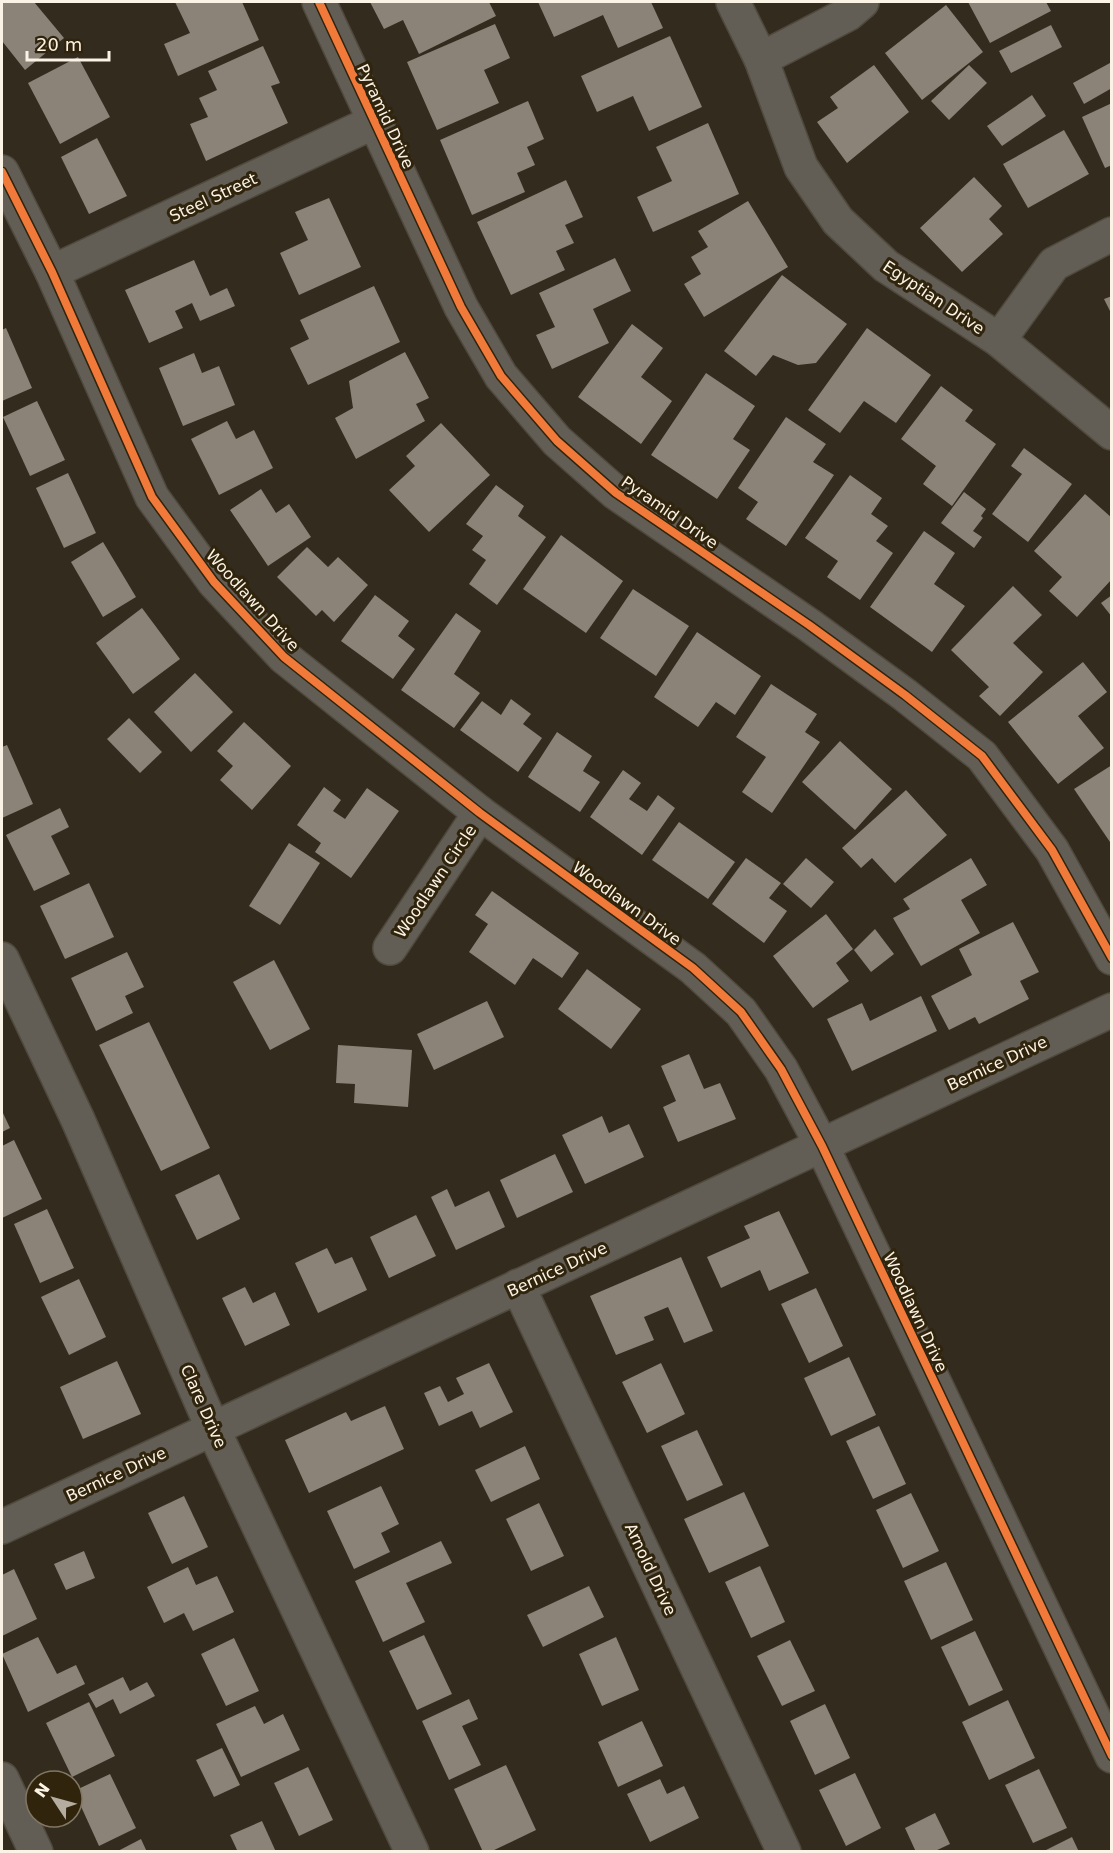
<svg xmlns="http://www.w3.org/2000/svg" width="1113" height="1853" font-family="'DejaVu Sans',sans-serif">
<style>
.building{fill:#8b8278}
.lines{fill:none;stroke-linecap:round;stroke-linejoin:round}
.minor-casing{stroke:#4f493e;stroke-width:36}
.minor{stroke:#635e55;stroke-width:33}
.cycleway-casing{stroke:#30240c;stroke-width:11}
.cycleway{stroke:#f17a3a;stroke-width:8}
.labels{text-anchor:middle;stroke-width:6;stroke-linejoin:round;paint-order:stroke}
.street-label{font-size:16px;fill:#fbf3e5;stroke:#30240c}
</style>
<rect width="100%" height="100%" fill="#332b1e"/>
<!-- building -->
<g class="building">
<path d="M2,2h32l30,36 -39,32 -23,-29z"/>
<path d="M175,2h67l17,38 -81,36 -14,-32 26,-11z"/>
<path d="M370,2h119l7,14 -77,38 -16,-34 -19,9z"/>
<path d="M538,2h113l12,26 -45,20 -15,-33 -49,22z"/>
<path d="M968,2h78l5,9 -61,32z"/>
<path d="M946,5l37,47 -61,48 -37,-47z"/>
<path d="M495,24l15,34 -26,12 15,33 -62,27 -30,-68z"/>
<path d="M1051,25l11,22 -51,26 -12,-22z"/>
<path d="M670,36l32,71 -53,24 -16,-35 -36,16 -16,-36z"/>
<path d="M263,46l17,37 -9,3 17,37 -82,38 -16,-37 18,-7 -9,-19 18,-8 -9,-19z"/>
<path d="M78,57l32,60 -50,27 -32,-61z"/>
<path d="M1110,63l2,3v22l-28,16 -11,-21z"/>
<path d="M874,65l35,47 -62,51 -30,-41 21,-14 -8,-11z"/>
<path d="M969,65l18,18 -38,37 -18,-19z"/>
<path d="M1032,95l14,21 -44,30 -15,-20z"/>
<path d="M528,101l16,38 -17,8 8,18 -18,8 8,19 -53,23 -32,-75z"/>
<path d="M1112,103v62l-7,3 -23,-51z"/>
<path d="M708,123l31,71 -86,38 -16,-35 35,-16 -16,-34z"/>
<path d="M1064,130l25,44 -61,34 -25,-44z"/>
<path d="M97,138l30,58 -38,18 -28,-57z"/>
<path d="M974,177l28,29 -13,13 14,15 -41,38 -42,-44z"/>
<path d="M566,180l17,37 -18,8 9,18 -18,8 9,19 -54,25 -34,-73z"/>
<path d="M329,198l32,69 -62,28 -19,-42 28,-13 -13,-28z"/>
<path d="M748,201l40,66 -84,50 -20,-33 17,-10 -10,-17 17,-10 -10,-16z"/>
<path d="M615,258l16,33 -38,18 16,34 -57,26 -16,-34 19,-8 -16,-34z"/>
<path d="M194,260l16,36 17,-8 8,18 -35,15 -8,-18 -17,8 8,17 -34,15 -24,-53z"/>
<path d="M782,275l65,49 -31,39 -18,2 -25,-10 -17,21 -32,-25z"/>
<path d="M374,286l26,56 -92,43 -18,-37 19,-9 -9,-19z"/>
<path d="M1112,296v19l-8,-16z"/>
<path d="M632,324l31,24 -22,29 31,24 -31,43 -63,-47z"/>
<path d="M6,328l26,60 -30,13v-71z"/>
<path d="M867,328l64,47 -35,48 -32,-22 -24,32 -32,-23z"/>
<path d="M405,352l24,46 -13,6 9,17 -69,38 -21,-41 18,-10 -4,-27z"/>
<path d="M194,353l8,20 17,-7 16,39 -52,21 -24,-58z"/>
<path d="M706,373l49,33 -22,33 17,11 -33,49 -66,-44z"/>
<path d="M941,386l32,24 -8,11 31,23 -44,62 -29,-22 13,-18 -35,-27z"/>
<path d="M37,401l28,59 -35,16 -27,-59z"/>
<path d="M786,417l40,27 -13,18 21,13 -48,71 -40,-27 12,-17 -20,-14z"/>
<path d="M227,421l9,18 18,-9 19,38 -54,27 -28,-56z"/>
<path d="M441,423l49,52 -61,57 -40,-42 26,-24 -9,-10z"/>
<path d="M1024,448l48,36 -44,58 -36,-28 30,-40 -11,-8z"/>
<path d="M68,473l28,60 -32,15 -28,-60z"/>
<path d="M850,475l32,23 -11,16 17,12 -12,15 17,12 -33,47 -33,-23 11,-16 -33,-23z"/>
<path d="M496,485l28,21 -6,10 28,21 -49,68 -28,-21 17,-24 -14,-10 11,-14 -17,-12z"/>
<path d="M261,489l15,24 13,-9 22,33 -43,29 -38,-56z"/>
<path d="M964,492l22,17 -5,7 2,2 -10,13 9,6 -8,11 -33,-25z"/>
<path d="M1085,494l27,24v61l-35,38 -28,-26 13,-14 -28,-26z"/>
<path d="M924,531l31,22 -21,31 31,22 -33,46 -62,-45z"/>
<path d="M561,535l62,46 -37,52 -63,-44z"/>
<path d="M103,542l33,55 -33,20 -32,-55z"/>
<path d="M307,547l21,20 10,-10 30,28 -34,37 -12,-12 -6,6 -39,-39z"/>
<path d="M1013,586l29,29 -29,28 30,29 -43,44 -21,-20 10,-9 -38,-37z"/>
<path d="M633,589l56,37 -33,50 -56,-38z"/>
<path d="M375,595l34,26 -11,15 17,13 -22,30 -52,-38z"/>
<path d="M1112,595v22l-11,-14z"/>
<path d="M142,608l38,51 -47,35 -37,-51z"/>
<path d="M456,613l25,18 -27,43 26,19 -26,35 -53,-38z"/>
<path d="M697,632l64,44 -26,39 -19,-13 -18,25 -44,-30z"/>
<path d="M1083,662l24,30 -29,24 26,32 -46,36 -50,-62z"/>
<path d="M195,673l38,39 -42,40 -37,-40z"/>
<path d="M771,684l46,30 -12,18 15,10 -48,71 -30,-21 24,-35 -30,-20z"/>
<path d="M511,699l20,15 -8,10 19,14 -24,34 -58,-42 22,-29 19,14z"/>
<path d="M129,718l33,34 -22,21 -33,-34z"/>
<path d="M244,722l47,44 -39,44 -32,-30 13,-14 -16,-15z"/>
<path d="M557,732l35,24 -9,15 17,11 -20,30 -52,-35z"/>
<path d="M840,741l52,48 -37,41 -53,-48z"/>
<path d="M7,745l26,59 -31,14v-71z"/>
<path d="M1112,765v80l-38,-56z"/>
<path d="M623,770l18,13 -12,16 18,12 11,-16 17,13 -33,47 -52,-38z"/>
<path d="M324,787l17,13 -8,11 12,8 22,-31 32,23 -48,67 -36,-26 6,-9 -24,-18z"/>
<path d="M906,790l41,45 -52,48 -23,-25 -11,10 -19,-20z"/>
<path d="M60,808l9,19 -18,9 19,38 -36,17 -28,-56z"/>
<path d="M679,822l56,40 -27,37 -56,-39z"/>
<path d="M289,843l31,20 -40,62 -31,-19z"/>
<path d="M746,858l35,25 -12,15 18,13 -23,32 -52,-39z"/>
<path d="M806,858l28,24 -23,26 -28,-24z"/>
<path d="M971,858l16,27 -26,15 19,33 -59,33 -28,-48 17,-9 -7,-10z"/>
<path d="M89,883l25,54 -49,22 -25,-53z"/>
<path d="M492,891l87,62 -17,25 -29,-20 -18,27 -46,-33 19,-28 -13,-9z"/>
<path d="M826,914l27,35 -17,14 13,18 -36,27 -40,-52z"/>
<path d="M1013,922l26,50 -19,9 9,18 -50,25 -4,-7 -26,13 -18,-34 41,-21 -13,-26z"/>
<path d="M875,929l19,25 -23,18 -17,-22z"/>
<path d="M127,952l17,35 -19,9 8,17 -37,18 -25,-53z"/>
<path d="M274,960l36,69 -40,21 -37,-68z"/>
<path d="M587,969l54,40 -30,40 -53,-40z"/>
<path d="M921,996l16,35 -85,40 -25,-52 35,-16 8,18z"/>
<path d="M487,1001l17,36 -70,33 -17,-36z"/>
<path d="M149,1022l61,126 -49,23 -62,-126z"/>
<path d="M338,1045l74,5 -4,57 -54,-4 1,-19 -19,-1z"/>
<path d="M689,1054l15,35 16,-6 16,36 -58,23 -15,-35 13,-6 -15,-35z"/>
<path d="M2,1111l8,17 -8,4z"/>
<path d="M602,1116l7,17 20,-9 15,33 -59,27 -23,-49z"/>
<path d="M14,1140l28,59 -40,19v-72z"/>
<path d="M555,1154l18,38 -56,26 -17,-38z"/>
<path d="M219,1174l21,45 -43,21 -22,-45z"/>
<path d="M447,1189l8,18 34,-16 16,36 -49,23 -25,-53z"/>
<path d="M47,1209l27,59 -34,15 -26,-59z"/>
<path d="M779,1211l30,62 -40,18 -9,-21 -39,18 -14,-31 43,-19 -6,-12z"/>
<path d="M416,1215l20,41 -47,22 -19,-41z"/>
<path d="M327,1248l8,16 17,-7 15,33 -49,23 -23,-50z"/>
<path d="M681,1257l32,74 -29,12 -16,-36 -24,10 10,23 -38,15 -26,-59z"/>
<path d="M79,1279l27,58 -37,18 -28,-58z"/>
<path d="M245,1287l8,16 22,-11 15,33 -45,21 -23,-48z"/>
<path d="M816,1288l27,58 -34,17 -28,-59z"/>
<path d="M849,1357l27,58 -45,21 -27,-58z"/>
<path d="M117,1361l24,53 -58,25 -23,-52z"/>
<path d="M489,1363l24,49 -33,16 -8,-17 -33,15 -15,-33 16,-7 8,16 16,-8 -8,-16z"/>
<path d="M661,1363l24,51 -38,19 -25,-51z"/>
<path d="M385,1406l19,43 -95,44 -24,-53 61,-28 5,9z"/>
<path d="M879,1426l27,58 -33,15 -27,-58z"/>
<path d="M697,1430l26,55 -36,16 -26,-55z"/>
<path d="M525,1446l15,33 -49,23 -16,-32z"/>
<path d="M381,1486l18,38 -18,9 9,19 -36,17 -27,-58z"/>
<path d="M744,1492l25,54 -60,27 -25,-54z"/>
<path d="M911,1493l28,58 -36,17 -27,-58z"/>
<path d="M184,1496l24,51 -36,17 -24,-51z"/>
<path d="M539,1503l25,53 -33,15 -25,-52z"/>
<path d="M441,1541l11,22 -46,20 19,39 -42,20 -28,-61z"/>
<path d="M84,1551l11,27 -29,12 -12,-26z"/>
<path d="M946,1562l27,58 -42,20 -27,-59z"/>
<path d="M760,1566l25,56 -34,16 -26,-56z"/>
<path d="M188,1567l8,18 21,-9 17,36 -41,19 -9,-18 -20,10 -17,-36z"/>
<path d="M14,1569l23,50 -35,17v-61z"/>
<path d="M589,1586l15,31 -61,30 -16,-32z"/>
<path d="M975,1631l28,59 -34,16 -28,-59z"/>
<path d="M424,1635l28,59 -35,16 -28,-59z"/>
<path d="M38,1637l19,37 19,-9 9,19 -57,28 -26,-58z"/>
<path d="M616,1637l23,53 -37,16 -23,-52z"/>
<path d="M234,1638l25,53 -33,15 -25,-52z"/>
<path d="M790,1640l25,51 -33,15 -25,-50z"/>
<path d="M123,1677l7,14 17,-9 8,14 -35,18 -7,-15 -17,9 -8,-14z"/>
<path d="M469,1699l9,20 -16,7 19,39 -32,15 -27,-59z"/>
<path d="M1008,1700l27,58 -46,22 -27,-58z"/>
<path d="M89,1702l26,54 -43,21 -26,-54z"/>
<path d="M825,1704l25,54 -35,17 -25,-54z"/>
<path d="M255,1706l9,18 19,-10 17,36 -59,27 -25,-53z"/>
<path d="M642,1721l21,45 -45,21 -20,-45z"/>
<path d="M222,1748l18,37 -26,12 -18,-37z"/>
<path d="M506,1765l30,65 -46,22h-7l-29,-63z"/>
<path d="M308,1767l25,53 -34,16 -25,-53z"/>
<path d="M1039,1769l28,59 -34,15 -28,-58z"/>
<path d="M855,1773l26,55 -35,18 -27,-56z"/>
<path d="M110,1774l26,54 -37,18 -25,-55z"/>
<path d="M660,1779l7,15 17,-8 15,32 -49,24 -23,-48z"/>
<path d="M935,1813l15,31 -17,8h-17l-11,-24z"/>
<path d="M262,1821l14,31h-38l-8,-17z"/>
<path d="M1072,1837l7,15h-37z"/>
<path d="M141,1839l6,13h-31z"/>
</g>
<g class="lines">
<defs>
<g id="minor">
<path d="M319,2l142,305 40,69 56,65 59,52 193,132 96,70 77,61 70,94 60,108"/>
<path d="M733,2l28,57 40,108 37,54 48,45 113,74 113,93"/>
<path d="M761,59l87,-45 14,-12"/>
<path d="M2,172l50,100 100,225 62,85 70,75 196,156 213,155 48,44 40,57 41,77 290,610"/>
<path d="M52,272l322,-150"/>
<path d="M999,340l55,-76 58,-30"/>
<path d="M390,948l90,-135"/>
<path d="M2,959l76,161 135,309 199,423"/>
<path d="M518,1286l266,566"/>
<path d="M2,1527l1110,-517"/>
<path d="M2,1779l34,73"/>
</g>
</defs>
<!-- minor casing -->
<use href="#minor" class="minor-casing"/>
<!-- minor -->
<use href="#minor" class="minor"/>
<defs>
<g id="cycleway">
<path d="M319,2l142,305 40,69 56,65 59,52 193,132 96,70 77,61 70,94 60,108"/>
<path d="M2,172l50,100 100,225 62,85 70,75 196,156 213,155 48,44 40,57 41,77 290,610"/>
</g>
</defs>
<!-- cycleway casing -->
<use href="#cycleway" class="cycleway-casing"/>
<!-- cycleway -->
<use href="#cycleway" class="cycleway"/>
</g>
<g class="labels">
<!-- street labels -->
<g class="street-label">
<text transform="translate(386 116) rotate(65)" y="6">Pyramid Drive</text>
<text transform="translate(213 197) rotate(-25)" y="6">Steel Street</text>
<text transform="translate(934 297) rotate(34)" y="6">Egyptian Drive</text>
<text transform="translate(670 512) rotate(35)" y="6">Pyramid Drive</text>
<text transform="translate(253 600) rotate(48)" y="6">Woodlawn Drive</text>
<text transform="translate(435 881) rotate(-56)" y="6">Woodlawn Circle</text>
<text transform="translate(627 903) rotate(36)" y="6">Woodlawn Drive</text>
<text transform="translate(997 1063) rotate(-25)" y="6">Bernice Drive</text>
<text transform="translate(557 1269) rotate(-25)" y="6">Bernice Drive</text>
<text transform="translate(916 1312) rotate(65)" y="6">Woodlawn Drive</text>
<text transform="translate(204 1406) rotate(66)" y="6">Clare Drive</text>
<text transform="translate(116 1474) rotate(-25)" y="6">Bernice Drive</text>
<text transform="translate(651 1569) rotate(65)" y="6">Arnold Drive</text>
</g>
</g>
<!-- border -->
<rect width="1113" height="1853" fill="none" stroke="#fbf3e5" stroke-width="6"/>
<!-- north arrow -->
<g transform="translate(54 1799) rotate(306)"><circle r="28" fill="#30240c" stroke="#817763" stroke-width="1.5"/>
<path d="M0-4.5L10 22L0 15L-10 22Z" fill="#b5ad9f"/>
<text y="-9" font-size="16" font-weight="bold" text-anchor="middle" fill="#fbf3e5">N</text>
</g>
<!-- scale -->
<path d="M27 51v9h82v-9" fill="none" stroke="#fbf3e5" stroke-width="3"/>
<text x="36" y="51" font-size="18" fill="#fbf3e5" stroke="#30240c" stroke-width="4.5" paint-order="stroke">20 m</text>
</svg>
